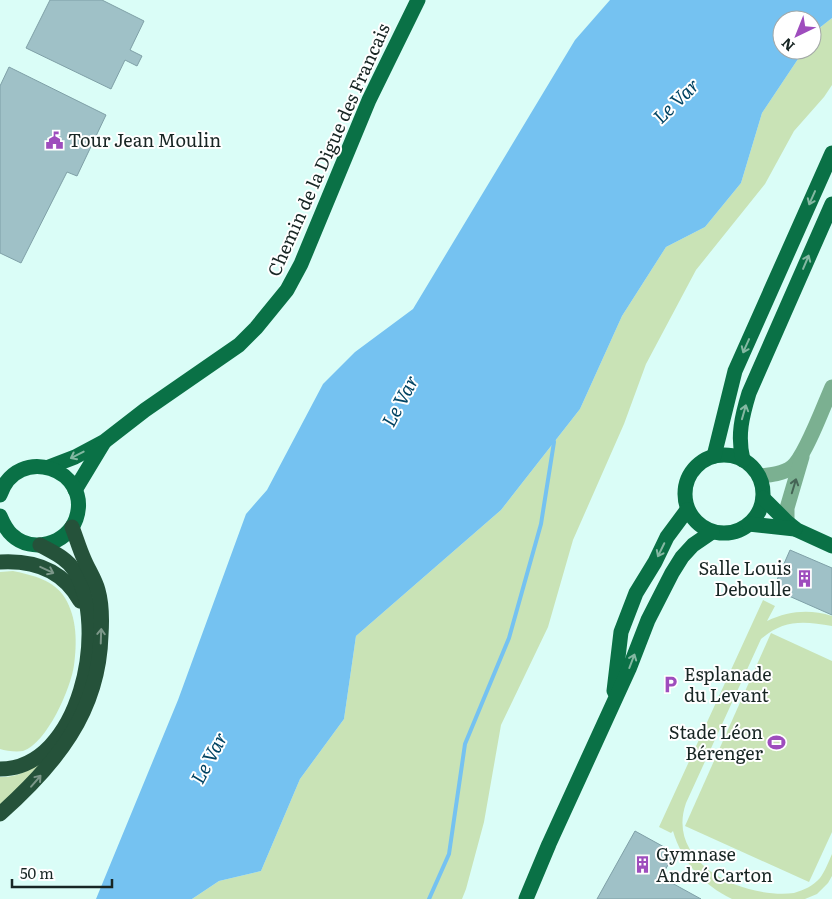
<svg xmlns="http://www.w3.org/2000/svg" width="832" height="899" font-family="Literata,serif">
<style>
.green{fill:#c9e3b6}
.water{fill:#75c2f1}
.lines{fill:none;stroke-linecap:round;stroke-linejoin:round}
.stream{stroke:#75c2f1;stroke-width:4}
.building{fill:#9fc1c7;stroke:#7fa0a7}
.minor{stroke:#7bb091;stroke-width:15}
.major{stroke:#0a7146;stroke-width:15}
.highway{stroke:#25523a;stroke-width:15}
.oneway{stroke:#84b8a2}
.oneway2{stroke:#456455}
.oneway3{stroke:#7c9789}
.labels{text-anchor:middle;stroke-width:4;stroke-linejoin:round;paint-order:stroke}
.poi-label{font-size:18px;fill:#182624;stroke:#fff;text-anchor:start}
.street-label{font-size:18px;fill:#182624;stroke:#fff}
.water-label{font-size:19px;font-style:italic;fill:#024463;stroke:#fff}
</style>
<rect width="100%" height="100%" fill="#dafdf7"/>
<!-- green -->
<g class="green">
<path d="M832,18v67l-8,12 -30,34 -29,53 -69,86 -50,94 -22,60 -51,116 -25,87 -47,98 -17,97 -18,67 -4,10h-270l27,-18 42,-10 39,-92 44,-60 12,-83 145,-126 79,-101 42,-93 44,-69 39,-20 36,-44 21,-70 42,-63h8c0,-18 6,-21 20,-32z"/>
<path d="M13,571c19,4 41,9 52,27 12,20 12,44 9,67 -3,23 -27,78 -51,86 -7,1 -17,0 -23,-2v-177z"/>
<path d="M763,600l12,6 -8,15c22,-10 42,-12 65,-5v10c-28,-5 -48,-7 -71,13l-75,164c-21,60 56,96 108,90 10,-3 19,-7 26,-15 5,-7 9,-17 12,-24v22l-4,7 -11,11 -12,5h-73c-29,-14 -50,-37 -59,-68l-2,2 -12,-6z"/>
<path d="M771,633l61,28v171l-23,50 -124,-56z"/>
<path d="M47,758l-47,48v-29c19,1 32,-9 47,-19z"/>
</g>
<!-- water -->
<path class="water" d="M610,0h222v18l-14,11 -6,9v-18h-30v30h22l-42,63 -21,70 -36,44 -39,20 -44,69 -42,93 -79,101 -145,126 -12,83 -44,60 -39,92 -42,10 -27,18h-96l82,-199 68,-186 21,-24 56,-106 32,-32 58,-43 162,-269z"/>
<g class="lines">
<!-- stream -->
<path class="stream" d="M429,899l20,-45 16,-110 44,-106 32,-114 13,-82 -1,-4"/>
</g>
<!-- building -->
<g class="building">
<path d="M50,0h52l42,21 -14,29 12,6 -5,10 -12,-6 -14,29 -85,-41z"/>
<path d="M9,67l97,48 -29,61 -10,-4 -46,91 -21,-10v-167z"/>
<path d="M790,550l42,18v47l-59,-26z"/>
<path d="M635,831l40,22 -14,24 40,22h-104z"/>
</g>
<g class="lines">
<!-- minor -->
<g class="minor">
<path d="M759,476c11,-1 24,-2 33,-9 13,-10 32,-62 40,-80"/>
<path d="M787,522v-14l15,-51"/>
</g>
<!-- major -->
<g class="major">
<circle cx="724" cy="494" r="39"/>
<path d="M714,456l21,-85 97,-218"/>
<path d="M743,460c-6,-24 -1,-44 6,-67l83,-189"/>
<path d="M49,467l26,-10 30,-16 40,-31 94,-65 17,-17 31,-38 14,-26 68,-164 49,-100"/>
<path d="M75,490l29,-48"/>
<path d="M0,495c17,-52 93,-26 76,24 -9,25 -44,35 -64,16 -6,-5 -9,-12 -12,-19"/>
<path d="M763,498l24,24 10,8 35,16"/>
<path d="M749,524l46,5"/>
<path d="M614,691l7,-59 15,-39 19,-31 12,-25 20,-27"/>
<path d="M526,899l23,-55 80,-175 19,-49 24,-47 10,-16 11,-12 19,-13"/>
</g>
<!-- highway -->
<g class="highway">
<path d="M0,562c34,-2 63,8 80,39"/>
<path d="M0,769c80,0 110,-143 74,-199 -7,-12 -22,-18 -34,-25"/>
<path d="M0,814c55,-49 99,-101 101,-179 1,-15 1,-31 -3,-45 -3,-11 -10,-21 -14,-31 -5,-11 -8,-22 -12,-32"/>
</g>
</g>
<!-- one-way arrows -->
<defs><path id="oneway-shaft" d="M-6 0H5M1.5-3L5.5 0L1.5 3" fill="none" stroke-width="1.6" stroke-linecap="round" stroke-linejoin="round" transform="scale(1.25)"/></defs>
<g class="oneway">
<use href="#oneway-shaft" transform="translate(812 198) rotate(114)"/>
<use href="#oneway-shaft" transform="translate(806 262) rotate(-67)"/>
<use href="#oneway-shaft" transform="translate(746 346) rotate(114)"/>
<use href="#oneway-shaft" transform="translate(744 412) rotate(-74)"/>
<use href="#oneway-shaft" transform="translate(77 455) rotate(153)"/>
<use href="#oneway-shaft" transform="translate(661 550) rotate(116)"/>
<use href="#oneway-shaft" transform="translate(632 661) rotate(-69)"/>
</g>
<use class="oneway2" href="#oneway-shaft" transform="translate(794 486) rotate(-73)"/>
<g class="oneway3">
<use href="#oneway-shaft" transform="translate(47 570) rotate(25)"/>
<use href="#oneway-shaft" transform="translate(101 636) rotate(-88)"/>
<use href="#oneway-shaft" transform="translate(36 781) rotate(-49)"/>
</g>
<!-- icons -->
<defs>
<symbol id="civic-bare" viewBox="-9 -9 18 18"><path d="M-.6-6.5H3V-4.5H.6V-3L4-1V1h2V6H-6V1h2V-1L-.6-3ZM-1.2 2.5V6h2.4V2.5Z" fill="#9e4dbd" stroke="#fff" stroke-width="2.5" paint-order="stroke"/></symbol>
<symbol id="building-bare" viewBox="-9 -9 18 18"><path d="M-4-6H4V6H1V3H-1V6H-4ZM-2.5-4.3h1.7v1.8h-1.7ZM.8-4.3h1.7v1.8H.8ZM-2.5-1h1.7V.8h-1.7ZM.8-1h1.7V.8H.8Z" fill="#9e4dbd" stroke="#fff" stroke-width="2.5" paint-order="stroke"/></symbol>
<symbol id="parking-bare" viewBox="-9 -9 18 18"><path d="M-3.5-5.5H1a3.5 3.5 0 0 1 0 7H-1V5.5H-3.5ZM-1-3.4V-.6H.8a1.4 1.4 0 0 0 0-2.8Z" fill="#9e4dbd" stroke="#fff" stroke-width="2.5" paint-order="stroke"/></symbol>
<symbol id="stadium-bare" viewBox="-9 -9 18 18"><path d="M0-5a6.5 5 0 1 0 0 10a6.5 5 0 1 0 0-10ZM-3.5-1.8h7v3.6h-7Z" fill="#9e4dbd" stroke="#fff" stroke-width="2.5" paint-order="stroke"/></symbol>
</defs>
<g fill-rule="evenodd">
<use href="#civic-bare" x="42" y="128" width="25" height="25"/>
<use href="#building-bare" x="792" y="566" width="25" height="25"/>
<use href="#parking-bare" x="658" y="672" width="25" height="25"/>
<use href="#stadium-bare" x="764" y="730" width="25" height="25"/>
<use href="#building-bare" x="630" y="852" width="25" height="25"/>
</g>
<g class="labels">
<!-- poi labels -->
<g class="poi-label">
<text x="68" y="147">Tour Jean Moulin</text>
<text x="791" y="575" text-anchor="end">Salle Louis<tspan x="791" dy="21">Deboulle</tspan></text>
<text x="684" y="681">Esplanade<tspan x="684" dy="21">du Levant</tspan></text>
<text x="763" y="739" text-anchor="end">Stade Léon<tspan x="763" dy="21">Bérenger</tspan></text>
<text x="656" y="861">Gymnase<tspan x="656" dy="21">André Carton</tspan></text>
</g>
<!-- street labels -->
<g class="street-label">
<text transform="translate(329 150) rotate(-66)" y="6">Chemin de la Digue des Francais</text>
</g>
<!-- water labels -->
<g class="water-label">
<text transform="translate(676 101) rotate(-44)" y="7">Le Var</text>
<text transform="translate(400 401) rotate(-62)" y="7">Le Var</text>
<text transform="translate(209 758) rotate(-62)" y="7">Le Var</text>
</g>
</g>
<!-- north arrow -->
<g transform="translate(797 35) rotate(223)"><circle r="24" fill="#ffffff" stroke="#a3a8a7"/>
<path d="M0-4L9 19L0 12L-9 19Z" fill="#9e4dbd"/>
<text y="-8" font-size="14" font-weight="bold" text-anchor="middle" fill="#182624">N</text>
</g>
<!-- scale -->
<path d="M12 879v8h100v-8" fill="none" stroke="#182624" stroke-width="2.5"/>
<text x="20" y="879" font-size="15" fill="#182624" stroke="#ffffff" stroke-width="4" paint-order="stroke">50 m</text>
</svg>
